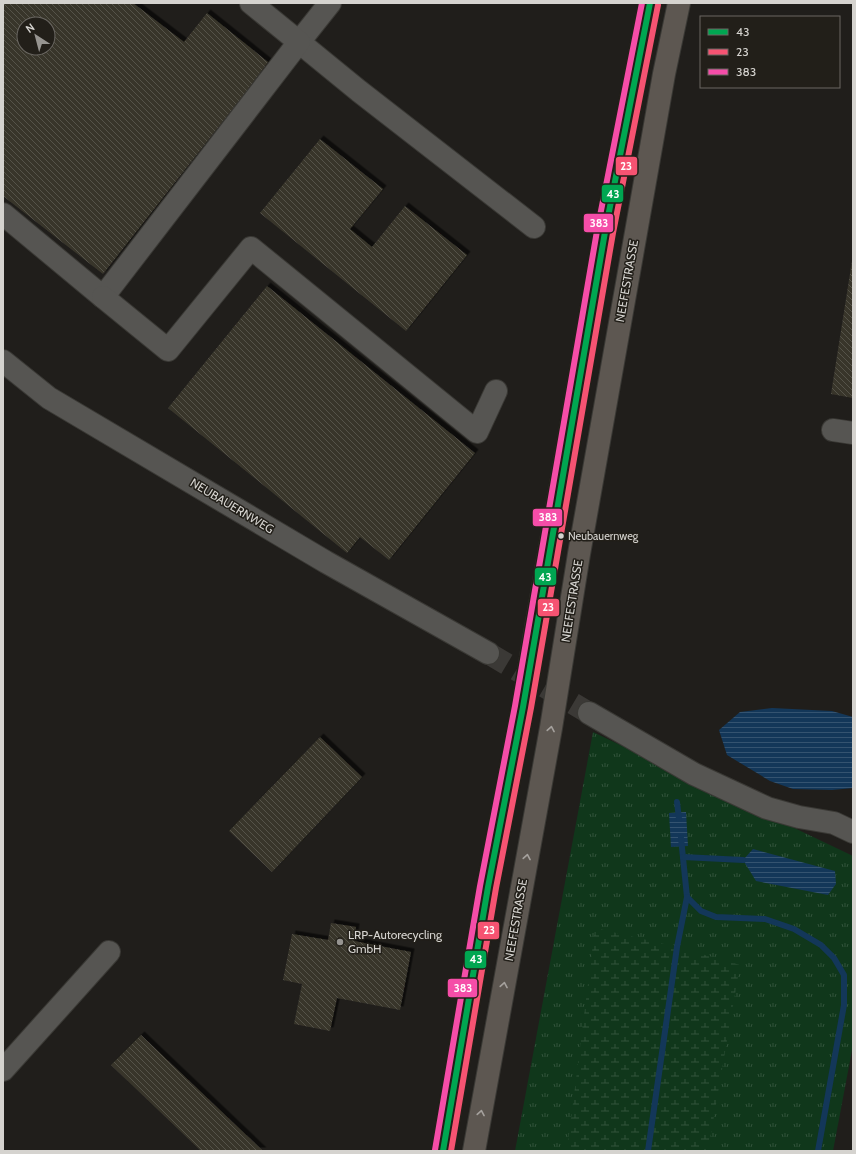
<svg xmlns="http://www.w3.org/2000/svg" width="856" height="1154" font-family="Cabin,sans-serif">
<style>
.grass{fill:url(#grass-tufts)}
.wetland{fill:url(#wetland-marsh)}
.water{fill:url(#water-rules)}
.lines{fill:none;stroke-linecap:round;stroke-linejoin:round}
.stream{stroke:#133759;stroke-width:6}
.building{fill:url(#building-back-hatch);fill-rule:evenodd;filter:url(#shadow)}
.minor-tunnel{stroke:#3b3936;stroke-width:22;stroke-dasharray:22 11;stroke-linecap:butt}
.minor-casing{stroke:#3a3935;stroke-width:24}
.major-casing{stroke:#3a3935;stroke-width:24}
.minor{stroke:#565552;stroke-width:22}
.major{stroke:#5d5751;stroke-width:22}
.bus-1-casing{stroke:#221f19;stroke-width:9}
.bus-2-casing{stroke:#221f19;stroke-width:9}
.bus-3-casing{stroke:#221f19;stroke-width:9}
.bus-1{stroke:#00a651;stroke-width:6}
.bus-2{stroke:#f65372;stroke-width:6}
.bus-3{stroke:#f54da8;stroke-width:6}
.oneway{stroke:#a5a19d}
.bus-dot{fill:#d5d3cf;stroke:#221f19;stroke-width:1.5}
.poi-dot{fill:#969490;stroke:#221f19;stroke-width:1.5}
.labels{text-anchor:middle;stroke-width:3;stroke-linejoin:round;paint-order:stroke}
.bus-label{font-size:11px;fill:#d5d3cf;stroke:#221f19;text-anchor:start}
.street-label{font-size:12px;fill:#d5d3cf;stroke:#221f19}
.poi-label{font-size:12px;fill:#d5d3cf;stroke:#221f19;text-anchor:start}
.line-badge{stroke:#221f19;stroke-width:1.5}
.badge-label{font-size:11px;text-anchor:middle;font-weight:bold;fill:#fff}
</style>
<defs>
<pattern id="grass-tufts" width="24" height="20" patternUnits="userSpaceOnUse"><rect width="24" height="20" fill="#10371b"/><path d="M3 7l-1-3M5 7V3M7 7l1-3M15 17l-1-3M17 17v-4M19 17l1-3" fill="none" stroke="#32533b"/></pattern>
<pattern id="wetland-marsh" width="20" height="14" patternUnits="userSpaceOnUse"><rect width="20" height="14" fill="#10371b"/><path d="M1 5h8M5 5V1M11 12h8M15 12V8" fill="none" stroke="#32533b"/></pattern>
<pattern id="water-rules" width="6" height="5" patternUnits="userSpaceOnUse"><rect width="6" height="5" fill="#133759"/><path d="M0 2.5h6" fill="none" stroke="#345370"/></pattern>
<pattern id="building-back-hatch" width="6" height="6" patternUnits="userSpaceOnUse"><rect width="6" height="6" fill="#39362c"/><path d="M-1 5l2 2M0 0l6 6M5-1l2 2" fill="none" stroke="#55524a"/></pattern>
<filter id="shadow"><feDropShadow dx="3.5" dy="-3.5" stdDeviation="0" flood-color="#0009"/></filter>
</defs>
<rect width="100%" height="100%" fill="#201e1b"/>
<!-- grass -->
<path class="grass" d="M593,732l260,124v189l-20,106h-318z"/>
<!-- wetland -->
<path class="wetland" d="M595,928l82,19 63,18 -32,186h-141z"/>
<!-- water -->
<g class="water">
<path d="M772,708l60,3 21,6v71l-21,2 -39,-1 -23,-8 -43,-26 -8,-25 21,-18z"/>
<path d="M686,812l2,34 -17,1 -2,-34z"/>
<path d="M753,849l82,22 1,13 -8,11 -72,-14 -13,-21z"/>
</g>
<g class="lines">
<!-- stream -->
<g class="stream">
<path d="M677,802l2,17"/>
<path d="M681,838l6,59 14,14 15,6 49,2 29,10 27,16 13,13 10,17v30l-26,146"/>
<path d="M683,857l60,3"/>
<path d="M648,1151l29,-204 10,-50"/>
</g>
</g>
<!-- building -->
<g class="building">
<path d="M3,3h130l51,39 23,-29 61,49 -22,30 -143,182 -100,-78zM24,24h24v24h-24z"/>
<path d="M320,139l63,50 -33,40 22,18 33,-41 62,49 -61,76 -146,-118z"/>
<path d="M852,261h1v137l-22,-4z"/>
<path d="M267,286l208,167 -86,107 -29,-23 -13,16 -179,-145z"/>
<path d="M320,737l42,40 -90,95 -43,-41z"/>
<path d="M331,923l25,4 -2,14 57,11 -11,58 -63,-12 -7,33 -36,-7 8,-40 -19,-4 9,-46 36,6z"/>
<path d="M141,1035l122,116h-62l-90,-86z"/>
</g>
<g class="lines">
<!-- minor-tunnel -->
<path class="minor-tunnel" d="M488,653l101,60"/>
<defs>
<g id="minor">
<path d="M330,3l-31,39 60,49 175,136"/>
<path d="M3,214l100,83 196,-255 -48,-39"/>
<path d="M103,297l65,53 83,-102 226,184 19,-41"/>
<path d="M3,361l46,37 277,164 162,91"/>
<path d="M833,430l20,3"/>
<path d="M589,713l105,61 73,34 32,9 35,6 19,9"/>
<path d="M3,1070l106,-118"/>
</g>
<g id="major">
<path d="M443,1151l45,-264 35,-180 10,-62 72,-413 45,-229"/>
<path d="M474,1151l77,-423 28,-174 47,-265 38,-215 15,-71"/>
</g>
</defs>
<!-- minor casing -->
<use href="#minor" class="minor-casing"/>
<!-- major casing -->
<use href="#major" class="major-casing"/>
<!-- minor -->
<use href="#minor" class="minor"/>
<!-- major -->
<use href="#major" class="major"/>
<defs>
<path id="bus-1" d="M443,1151l45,-264 35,-180 82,-475 45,-229"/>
<path id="bus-2" d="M451,1151l45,-263 35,-180 82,-475 45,-228"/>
<path id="bus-3" d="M435,1150l45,-264 35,-180 82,-475 45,-228"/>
</defs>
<!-- bus-1 casing -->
<use href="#bus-1" class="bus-1-casing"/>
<!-- bus-2 casing -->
<use href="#bus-2" class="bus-2-casing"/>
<!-- bus-3 casing -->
<use href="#bus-3" class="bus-3-casing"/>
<!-- bus-1 -->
<use href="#bus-1" class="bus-1"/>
<!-- bus-2 -->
<use href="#bus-2" class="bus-2"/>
<!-- bus-3 -->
<use href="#bus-3" class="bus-3"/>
</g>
<!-- one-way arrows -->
<defs><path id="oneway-chevron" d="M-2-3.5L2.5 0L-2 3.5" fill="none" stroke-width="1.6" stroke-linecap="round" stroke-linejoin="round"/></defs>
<g class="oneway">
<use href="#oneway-chevron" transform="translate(551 729) rotate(-80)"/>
<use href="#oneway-chevron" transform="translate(527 857) rotate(-80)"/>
<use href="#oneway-chevron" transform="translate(504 985) rotate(-80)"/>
<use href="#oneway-chevron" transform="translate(481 1113) rotate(-80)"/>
</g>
<!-- markers -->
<circle class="bus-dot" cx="561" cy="536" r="3.5"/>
<circle class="poi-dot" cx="340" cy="942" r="4"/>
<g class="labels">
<!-- bus labels -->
<g class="bus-label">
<text x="568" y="540">Neubauernweg</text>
</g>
<!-- street labels -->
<g class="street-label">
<text transform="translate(627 281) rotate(-80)" y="4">NEEFESTRASSE</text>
<text transform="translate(232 506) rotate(31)" y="4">NEUBAUERNWEG</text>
<text transform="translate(572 601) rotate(-81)" y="4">NEEFESTRASSE</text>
<text transform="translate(516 920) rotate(-80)" y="4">NEEFESTRASSE</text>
</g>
<!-- poi labels -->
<g class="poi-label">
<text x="348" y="939">LRP-Autorecycling<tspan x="348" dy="14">GmbH</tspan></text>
</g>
</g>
<g class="line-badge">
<rect x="615" y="156" width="23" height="20" rx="4" fill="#f65372"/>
<rect x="601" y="184" width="23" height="19" rx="4" fill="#00a651"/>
<rect x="583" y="213" width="31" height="20" rx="4" fill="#f54da8"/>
<rect x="532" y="508" width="31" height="19" rx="4" fill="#f54da8"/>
<rect x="534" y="567" width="23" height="19" rx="4" fill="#00a651"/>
<rect x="537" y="598" width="23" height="19" rx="4" fill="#f65372"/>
<rect x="477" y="921" width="23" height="19" rx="4" fill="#f65372"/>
<rect x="464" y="950" width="23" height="19" rx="4" fill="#00a651"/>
<rect x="447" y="978" width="31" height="20" rx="4" fill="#f54da8"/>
</g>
<g class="badge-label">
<text x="626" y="170">23</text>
<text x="613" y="198">43</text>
<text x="599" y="227">383</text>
<text x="548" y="521">383</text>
<text x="545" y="581">43</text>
<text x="548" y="611">23</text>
<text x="489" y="934">23</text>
<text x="476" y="963">43</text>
<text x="463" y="992">383</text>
</g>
<!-- border -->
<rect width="856" height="1154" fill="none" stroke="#d5d3cf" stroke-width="8"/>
<!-- legend -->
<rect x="700" y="16" width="140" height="72" fill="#221f19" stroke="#6a6762"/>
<rect x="708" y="29" width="20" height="6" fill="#00a651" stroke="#6a6762"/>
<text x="736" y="36" font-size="12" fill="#d5d3cf">43</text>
<rect x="708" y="49" width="20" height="6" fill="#f65372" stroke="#6a6762"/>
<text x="736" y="56" font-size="12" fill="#d5d3cf">23</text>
<rect x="708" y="69" width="20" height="6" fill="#f54da8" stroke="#6a6762"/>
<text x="736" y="76" font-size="12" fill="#d5d3cf">383</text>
<!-- north arrow -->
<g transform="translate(36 36) rotate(324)"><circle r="19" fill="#221f19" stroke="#6a6762"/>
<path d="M0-3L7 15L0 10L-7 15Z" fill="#969490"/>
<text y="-6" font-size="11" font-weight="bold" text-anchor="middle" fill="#d5d3cf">N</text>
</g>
</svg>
